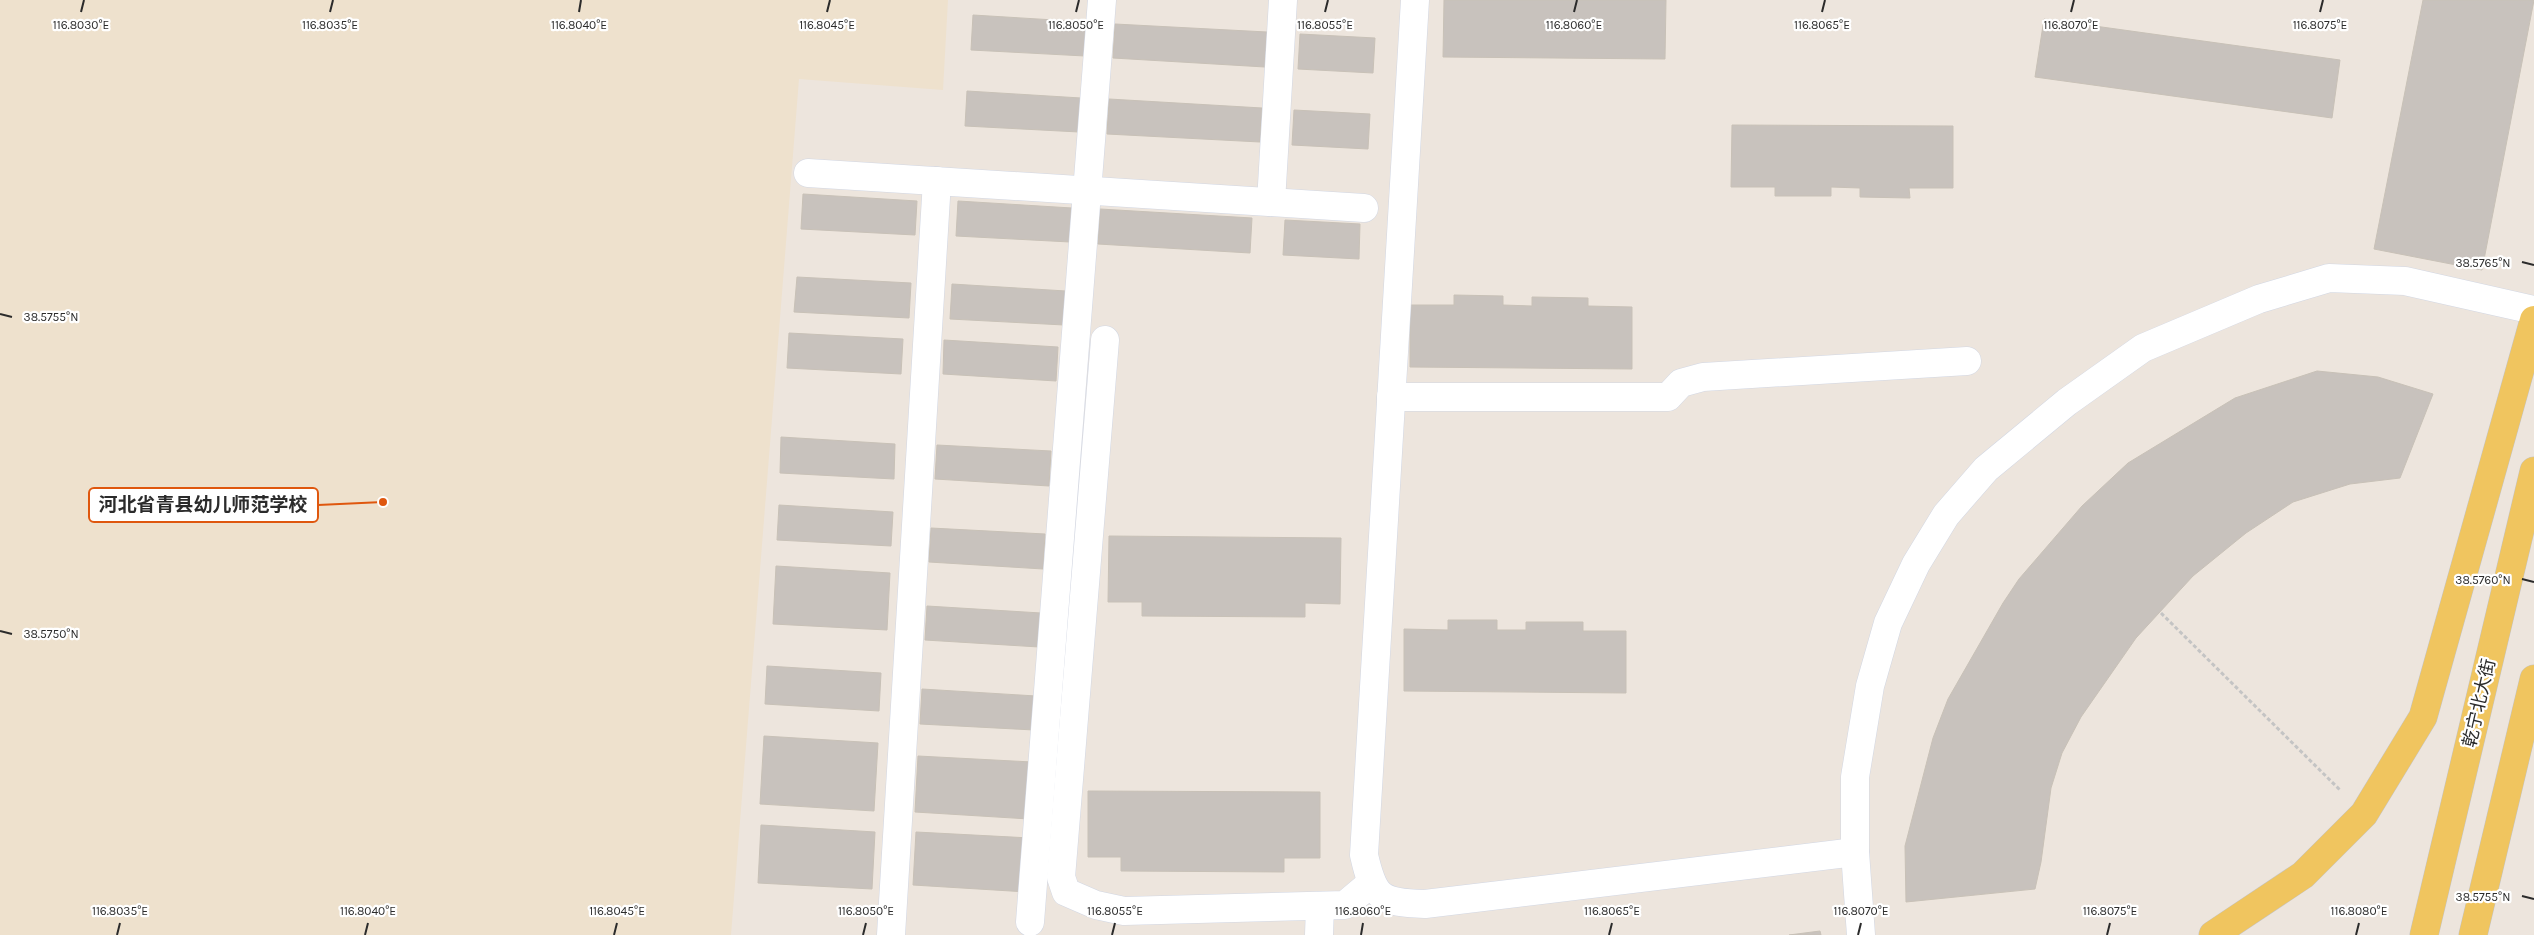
<svg xmlns="http://www.w3.org/2000/svg" width="2534" height="935" font-family="Karla,'Noto Sans SC',sans-serif">
<style>
.education{fill:#eee1cd}
.building{fill:#c8c2bd;stroke:#c8c1b7}
.lines{fill:none;stroke-linecap:round;stroke-linejoin:round}
.minor-casing{stroke:#d2d7e3;stroke-width:29}
.major-casing{stroke:#c4c4c4;stroke-width:29}
.path{stroke:#c4c4c4;stroke-width:3;stroke-dasharray:4 2.5;stroke-linecap:butt}
.minor{stroke:#fff;stroke-width:28}
.major{stroke:#f0c55f;stroke-width:28}
.ticks{fill:none;stroke:#2b2b2b;stroke-width:2}
.labels{text-anchor:middle;stroke-width:4.5;stroke-linejoin:round;paint-order:stroke}
.street-label{font-size:18px;fill:#2b2b2b;stroke:#fff}
.ticks-label{font-size:12px;text-anchor:middle;fill:#2b2b2b;stroke:#fff;stroke-width:4.5;stroke-linejoin:round;paint-order:stroke}
.leader{fill:none;stroke:#df570e;stroke-width:2}
.callout-dot{fill:#df570e;stroke:#fff;stroke-width:2}
.callout{fill:#fff;stroke:#df570e;stroke-width:2}
.callout-label{font-size:19px;text-anchor:middle;font-weight:bold;fill:#2b2b2b}
</style>
<rect width="100%" height="100%" fill="#ede5dd"/>
<!-- education -->
<path class="education" d="M0,0h948l-5,90 -144,-11 -68,856h-731z"/>
<!-- building -->
<g class="building">
<path d="M1444,0h222l-1,59 -222,-2z"/>
<path d="M2423,0h111l-52,270 -108,-21z"/>
<path d="M973,15l114,7 -2,34 -114,-6z"/>
<path d="M2044,19l296,41 -8,58 -297,-41z"/>
<path d="M1115,24l152,8 -2,35 -152,-9z"/>
<path d="M1300,34l75,4 -2,35 -75,-4z"/>
<path d="M967,91l114,7 -2,34 -114,-6z"/>
<path d="M1109,99l153,9 -2,34 -153,-8z"/>
<path d="M1294,110l76,4 -2,35 -76,-4z"/>
<path d="M1732,125l221,1v62h-44l1,10 -50,-1v-9l-29,-1v9h-56v-9h-44z"/>
<path d="M803,194l114,7 -2,34 -114,-6z"/>
<path d="M958,201l114,7 -2,34 -114,-6z"/>
<path d="M1100,209l152,9 -2,35 -152,-9z"/>
<path d="M1285,220l75,4 -1,35 -76,-4z"/>
<path d="M797,277l114,6 -2,35 -115,-6z"/>
<path d="M952,284l114,7 -2,34 -114,-6z"/>
<path d="M1454,295l49,1v9l29,1v-9l56,1v8l44,1v62l-222,-2v-62h44z"/>
<path d="M789,333l114,6 -2,35 -114,-6z"/>
<path d="M944,340l114,7 -2,34 -113,-7z"/>
<path d="M2317,371l61,6 55,17 -33,84 -50,6 -57,18 -47,31 -53,43 -57,62 -55,79 -19,36 -11,35 -10,74 -6,27 -129,13 -1,-56 28,-108 15,-39 55,-96 16,-24 63,-73 46,-43 107,-65z"/>
<path d="M781,437l114,7 -1,35 -114,-6z"/>
<path d="M937,445l114,6 -2,35 -114,-7z"/>
<path d="M779,505l114,7 -2,34 -114,-6z"/>
<path d="M931,528l114,6 -2,35 -114,-7z"/>
<path d="M1109,536l232,2 -1,66 -35,-1v14l-163,-1v-14h-34z"/>
<path d="M776,566l114,7 -3,57 -114,-6z"/>
<path d="M927,606l114,7 -2,34 -114,-7z"/>
<path d="M1448,620h49v10h29v-8h57v9h43v62l-222,-2v-62l44,1z"/>
<path d="M767,666l114,7 -2,38 -114,-7z"/>
<path d="M922,689l114,7 -2,34 -114,-6z"/>
<path d="M764,736l114,7 -4,68 -114,-7z"/>
<path d="M918,756l114,6 -3,57 -114,-7z"/>
<path d="M1088,791l232,1v66h-36v14l-163,-1v-14h-33z"/>
<path d="M761,825l114,7 -3,57 -114,-6z"/>
<path d="M916,832l114,6 -3,54 -114,-7z"/>
<path d="M1820,931l1,4h-32z"/>
</g>
<g class="lines">
<defs>
<g id="minor">
<path d="M1415,0l-51,855c10,44 16,47 61,49l430,-52"/>
<path d="M808,173l556,35"/>
<path d="M1271,202l12,-202"/>
<path d="M1105,340l-44,537 5,15 30,13 28,6 221,-6 25,-21"/>
<path d="M1391,397h277l13,-14 22,-6 264,-16"/>
<path d="M1030,922l72,-922"/>
<path d="M891,935l46,-754"/>
<path d="M1319,935l1,-29"/>
<path d="M1861,935l-6,-83v-75l15,-91 18,-63 28,-59 30,-49 40,-46 81,-67 76,-54 116,-49 70,-21 76,3 129,29"/>
</g>
<g id="major">
<path d="M2213,935l90,-60 61,-61 59,-97 111,-397"/>
<path d="M2424,935l110,-464"/>
<path d="M2473,935l61,-256"/>
</g>
</defs>
<!-- minor casing -->
<use href="#minor" class="minor-casing"/>
<!-- major casing -->
<use href="#major" class="major-casing"/>
<!-- path -->
<path class="path" d="M2161,613l179,177"/>
<!-- minor -->
<use href="#minor" class="minor"/>
<!-- major -->
<use href="#major" class="major"/>
</g>
<!-- ticks -->
<path class="ticks" d="M81,12l3,-12M330,12l3,-12M579,12l2,-12M827,12l3,-12M1076,12l3,-12M1325,12l3,-12M1574,12l3,-12M1822,12l3,-12M2071,12l3,-12M2320,12l3,-12M2522,262l12,3M0,314l12,3M2522,579l12,3M0,631l12,3M2522,896l12,3M117,935l3,-12M365,935l3,-12M614,935l3,-12M863,935l3,-12M1112,935l3,-12M1361,935l2,-12M1609,935l3,-12M1858,935l3,-12M2107,935l3,-12M2356,935l3,-12"/>
<g class="labels">
<!-- street labels -->
<g class="street-label">
<text transform="translate(2479 703) rotate(-77)" y="6">乾宁北大街</text>
</g>
</g>
<g class="ticks-label">
<text x="330" y="29">116.8035°E</text>
<text x="579" y="29">116.8040°E</text>
<text x="827" y="29">116.8045°E</text>
<text x="1076" y="29">116.8050°E</text>
<text x="1325" y="29">116.8055°E</text>
<text x="1574" y="29">116.8060°E</text>
<text x="1822" y="29">116.8065°E</text>
<text x="2071" y="29">116.8070°E</text>
<text x="2320" y="29">116.8075°E</text>
<text x="81" y="29">116.8030°E</text>
<text x="2483" y="267">38.5765°N</text>
<text x="51" y="321">38.5755°N</text>
<text x="2483" y="584">38.5760°N</text>
<text x="51" y="638">38.5750°N</text>
<text x="2483" y="901">38.5755°N</text>
<text x="120" y="915">116.8035°E</text>
<text x="368" y="915">116.8040°E</text>
<text x="617" y="915">116.8045°E</text>
<text x="866" y="915">116.8050°E</text>
<text x="1115" y="915">116.8055°E</text>
<text x="1363" y="915">116.8060°E</text>
<text x="1612" y="915">116.8065°E</text>
<text x="1861" y="915">116.8070°E</text>
<text x="2110" y="915">116.8075°E</text>
<text x="2359" y="915">116.8080°E</text>
</g>
<!-- callouts -->
<path class="leader" d="M383 502L318 505"/>
<circle class="callout-dot" cx="383" cy="502" r="5"/>
<rect class="callout" x="89" y="488" width="229" height="34" rx="5"/>
<g class="callout-label">
<text x="203" y="511">河北省青县幼儿师范学校</text>
</g>
</svg>
